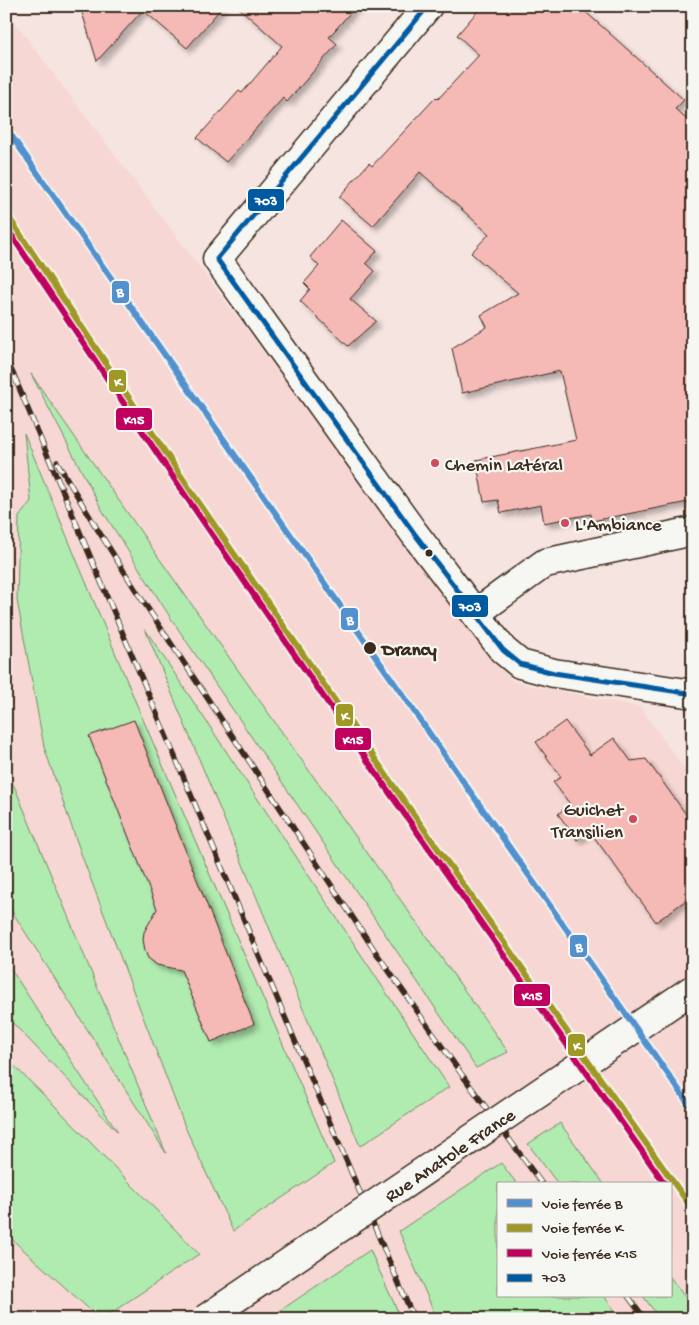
<svg xmlns="http://www.w3.org/2000/svg" width="699" height="1325" font-family="'Gochi Hand',sans-serif">
<style>
.built{fill:#f6d7d3;fill-rule:evenodd}
.green{fill:#b0ebb0;stroke:#768a67}
.building{fill:#f5b9b6;stroke:#3b2a1e;filter:url(#shadow)}
.lines{fill:none;stroke-linecap:round;stroke-linejoin:round}
.minor-casing{stroke:#3b2a1e;stroke-width:31}
.minor{stroke:#f6f6f2;stroke-width:28}
.rail-casing{stroke:#3b2a1e;stroke-width:5.5}
.rail{stroke:#f6f6f2;stroke-width:4;stroke-dasharray:11;stroke-linecap:butt}
.major-bridge-casing{stroke:#3b2a1e;stroke-width:31;stroke-linecap:butt}
.major-bridge{stroke:#f6f6f2;stroke-width:28}
.bus-1-casing{stroke:#f6f6f2;stroke-width:9}
.bus-1{stroke:#005aa1;stroke-width:5}
.rail-1-casing{stroke:#f6f6f2;stroke-width:10}
.rail-2-casing{stroke:#f6f6f2;stroke-width:10}
.rail-3-casing{stroke:#f6f6f2;stroke-width:10}
.rail-1{stroke:#5291ce;stroke-width:6}
.rail-2{stroke:#9f9825;stroke-width:6}
.rail-3{stroke:#bf005f;stroke-width:6}
.poi-dot{fill:#d1495b;stroke:#f6f6f2;stroke-width:2}
.bus-dot{fill:#3b2a1e;stroke:#f6f6f2;stroke-width:2}
.labels{text-anchor:middle;stroke-width:4.5;stroke-linejoin:round;paint-order:stroke}
.poi-label{font-size:19px;fill:#3b2a1e;stroke:#f6f6f2;text-anchor:start}
.stop-label{font-size:19px;font-weight:bold;fill:#3b2a1e;stroke:#f6f6f2;text-anchor:start}
.street-label{font-size:19px;fill:#3b2a1e;stroke:#f6f6f2}
.line-badge{stroke:#f6f6f2;stroke-width:2}
.badge-label{font-size:14px;text-anchor:middle;font-weight:bold;fill:#fff}
</style>
<defs>
<filter id="shadow"><feDropShadow dx="4.5" dy="4.5" stdDeviation="2.5" flood-color="#0004"/></filter>
</defs>
<rect width="100%" height="100%" fill="#f6e4e0"/>
<filter id="ink" filterUnits="userSpaceOnUse"><feTurbulence type="fractalNoise" baseFrequency=".02" numOctaves="2"/><feDisplacementMap in="SourceGraphic" scale="10" xChannelSelector="R" yChannelSelector="G"/><feConvolveMatrix kernelMatrix="1 2 1 2 8 2 1 2 1" color-interpolation-filters="sRGB"/></filter>
<g filter="url(#ink)">
<!-- built -->
<path class="built" d="M6,11l507,671 127,25 53,74v538h-687zM498,1184h172v112h-172z"/>
<!-- green -->
<g class="green">
<path d="M31,374l130,187 347,491 -32,16 -304,-448 -70,-110z"/>
<path d="M24,433l115,277 195,453 -101,68 -48,-104 -102,-268 -39,-112 -27,-147 2,-83 12,-16z"/>
<path d="M145,629l304,458 -89,59z"/>
<path d="M6,771l9,17 151,365 -160,-251z"/>
<path d="M6,962l112,170 -112,-116z"/>
<path d="M6,1058l50,49 143,147 -97,65h-2l-94,-85z"/>
<path d="M560,1123l44,61h-46l-30,-40z"/>
<path d="M501,1163l16,21h-19v112h106l17,23h-184l-38,-88z"/>
<path d="M370,1250l31,69h-119l-4,-7z"/>
<path d="M670,1277l23,31v11h-33l-17,-23h27z"/>
</g>
<!-- building -->
<g class="building">
<path d="M80,6h143l-36,42 -44,-38 -46,51z"/>
<path d="M237,6h119l-27,31 8,7 -50,58 -4,-4 -57,64 -29,-24 42,-47 3,2 40,-47z"/>
<path d="M482,6h97l105,94 -9,9 18,16v376l-101,20 -1,-7 -47,9 -3,-18 -40,8 -3,-13 -14,2 -8,-42 100,-20 -16,-69 -98,22 -10,-45 35,-21 -6,-12 37,-22 -47,-40 18,-19 -69,-62 -47,54 -34,-29 30,-34 3,3 64,-69 2,2 41,-44 -22,-20z"/>
<path d="M341,220l36,31 -11,12 9,8 -25,28 26,22 -28,25 -48,-45 10,-12 -6,-6 15,-17 -9,-9z"/>
<path d="M134,720l120,304 -43,18 -30,-72 -24,-5 -9,-7 -3,-7 -2,-12 1,-7 13,-23 -68,-173z"/>
<path d="M565,721l25,34 24,-17 17,23 15,-2 47,65v71l-37,27 -67,-92 -12,10 -19,-26 12,-10 -17,-22 8,-5 -25,-35z"/>
</g>
<g class="lines">
<defs>
<g id="minor">
<path d="M428,6l-211,253 197,274 89,117 17,14 34,9 139,21"/>
<path d="M476,613l69,-50 148,-32"/>
</g>
</defs>
<!-- minor casing -->
<use href="#minor" class="minor-casing"/>
<!-- minor -->
<use href="#minor" class="minor"/>
<defs>
<g id="rail">
<path d="M6,359l11,23"/>
<path d="M14,376l279,660 121,283"/>
<path d="M57,462l39,65 41,65 240,362 83,118 82,112"/>
<path d="M628,1296l17,23"/>
</g>
</defs>
<!-- rail casing -->
<use href="#rail" class="rail-casing"/>
<!-- rail -->
<use href="#rail" class="rail"/>
<defs>
<path id="major-bridge" d="M205,1319l488,-330"/>
</defs>
<!-- major-bridge casing -->
<use href="#major-bridge" class="major-bridge-casing"/>
<!-- major-bridge -->
<use href="#major-bridge" class="major-bridge"/>
<defs>
<path id="bus-1" d="M428,6l-211,253 197,274 89,117 17,14 34,9 139,21"/>
</defs>
<!-- bus-1 casing -->
<use href="#bus-1" class="bus-1-casing"/>
<!-- bus-1 -->
<use href="#bus-1" class="bus-1"/>
<defs>
<path id="rail-1" d="M6,128l687,982"/>
<path id="rail-2" d="M6,213l185,278 204,297 298,422"/>
<path id="rail-3" d="M6,227l179,268 204,297 276,392"/>
</defs>
<!-- rail-1 casing -->
<use href="#rail-1" class="rail-1-casing"/>
<!-- rail-2 casing -->
<use href="#rail-2" class="rail-2-casing"/>
<!-- rail-3 casing -->
<use href="#rail-3" class="rail-3-casing"/>
<!-- rail-1 -->
<use href="#rail-1" class="rail-1"/>
<!-- rail-2 -->
<use href="#rail-2" class="rail-2"/>
<!-- rail-3 -->
<use href="#rail-3" class="rail-3"/>
</g>
</g>
<!-- markers -->
<g class="poi-dot">
<circle cx="435" cy="463" r="5"/>
<circle cx="565" cy="523" r="5"/>
<circle cx="633" cy="819" r="5"/>
</g>
<g class="bus-dot">
<circle cx="429" cy="553" r="4.5"/>
<circle cx="370" cy="648" r="7"/>
</g>
<g class="labels">
<!-- poi labels -->
<g class="poi-label">
<text x="445" y="470">Chemin Latéral</text>
<text x="575" y="530">L'Ambiance</text>
<text x="623" y="815" text-anchor="end">Guichet<tspan x="623" dy="22">Transilien</tspan></text>
</g>
<!-- stop labels -->
<g class="stop-label">
<text x="382" y="655">Drancy</text>
</g>
<!-- street labels -->
<g class="street-label">
<text transform="translate(449 1154) rotate(-34)" y="7">Rue Anatole France</text>
</g>
</g>
<g class="line-badge">
<rect x="247" y="188" width="38" height="24" rx="5" fill="#005aa1"/>
<rect x="111" y="280" width="19" height="24" rx="5" fill="#5291ce"/>
<rect x="108" y="369" width="19" height="24" rx="5" fill="#9f9825"/>
<rect x="115" y="407" width="38" height="24" rx="5" fill="#bf005f"/>
<rect x="451" y="594" width="38" height="24" rx="5" fill="#005aa1"/>
<rect x="340" y="607" width="19" height="24" rx="5" fill="#5291ce"/>
<rect x="335" y="703" width="19" height="24" rx="5" fill="#9f9825"/>
<rect x="334" y="727" width="38" height="24" rx="5" fill="#bf005f"/>
<rect x="569" y="934" width="19" height="24" rx="5" fill="#5291ce"/>
<rect x="513" y="983" width="38" height="24" rx="5" fill="#bf005f"/>
<rect x="567" y="1033" width="19" height="24" rx="5" fill="#9f9825"/>
</g>
<g class="badge-label">
<text x="266" y="205">703</text>
<text x="120" y="296">B</text>
<text x="118" y="386">K</text>
<text x="134" y="424">K15</text>
<text x="470" y="611">703</text>
<text x="350" y="624">B</text>
<text x="345" y="720">K</text>
<text x="353" y="744">K15</text>
<text x="579" y="951">B</text>
<text x="532" y="1000">K15</text>
<text x="577" y="1050">K</text>
</g>
<!-- margin -->
<rect width="699" height="1325" fill="none" stroke="#f6f6f2" stroke-width="25"/>
<rect x="12" y="12" width="674" height="1300" fill="none" stroke="#3b2a1e" stroke-width="2" filter="url(#ink)"/>
<!-- legend -->
<rect x="497" y="1182" width="175" height="115" fill="#f6f6f2" stroke="#aba49d"/>
<rect x="507" y="1199" width="25" height="8" fill="#5291ce" stroke="#aba49d"/>
<text x="542" y="1208" font-size="15" fill="#3b2a1e">Voie ferrée B</text>
<rect x="507" y="1224" width="25" height="8" fill="#9f9825" stroke="#aba49d"/>
<text x="542" y="1232" font-size="15" fill="#3b2a1e">Voie ferrée K</text>
<rect x="507" y="1249" width="25" height="8" fill="#bf005f" stroke="#aba49d"/>
<text x="542" y="1258" font-size="15" fill="#3b2a1e">Voie ferrée K15</text>
<rect x="507" y="1274" width="25" height="8" fill="#005aa1" stroke="#aba49d"/>
<text x="542" y="1282" font-size="15" fill="#3b2a1e">703</text>
</svg>
